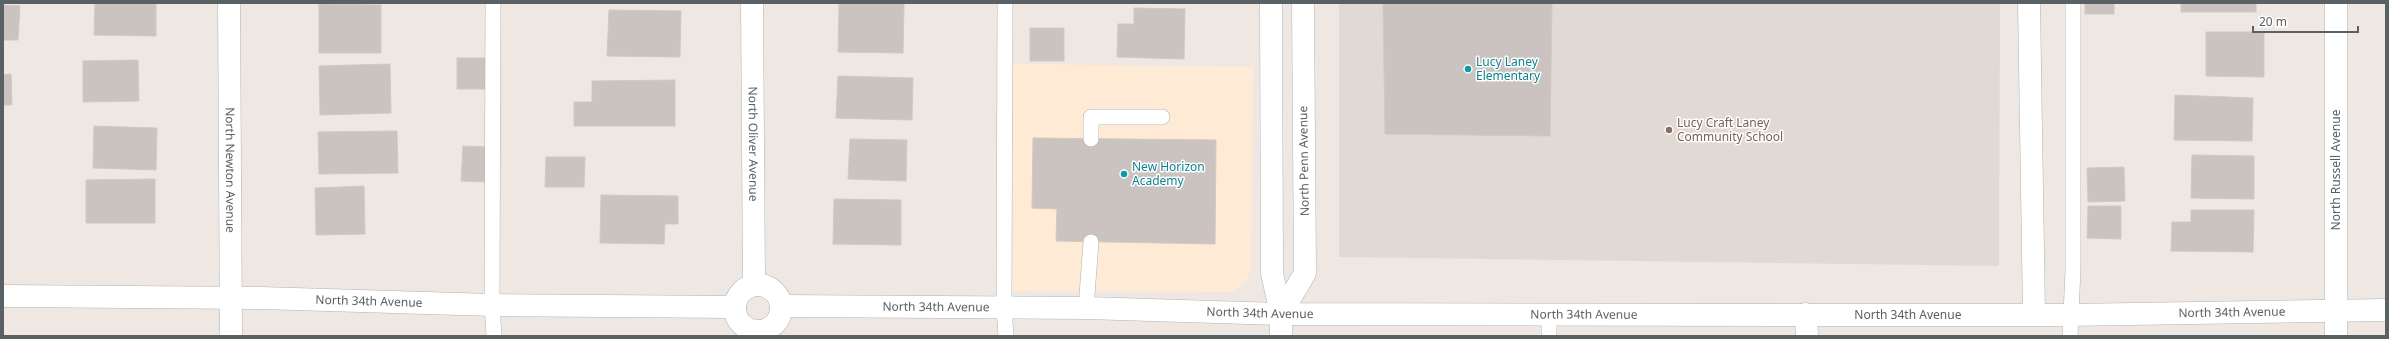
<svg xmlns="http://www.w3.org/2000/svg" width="2389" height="339" font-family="'Noto Sans',sans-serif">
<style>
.commercial{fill:#ffead6}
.education{fill:#e1d9d3}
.building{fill:#cac3bf;stroke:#d4c8c0}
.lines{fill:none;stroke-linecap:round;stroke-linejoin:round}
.lane-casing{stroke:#aeb3b6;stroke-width:16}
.street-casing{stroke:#aeb3b6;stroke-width:23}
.secondary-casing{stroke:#afb5b9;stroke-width:23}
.lane{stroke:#fff;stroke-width:15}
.street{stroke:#fff;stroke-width:22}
.secondary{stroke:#fff;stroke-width:22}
.culture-dot{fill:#0f9aa8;stroke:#fff;stroke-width:1.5}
.education-dot{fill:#8d6e63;stroke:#fff;stroke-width:1.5}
.labels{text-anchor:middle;stroke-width:3;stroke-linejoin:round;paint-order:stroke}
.culture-label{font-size:12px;fill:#0d838f;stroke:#fff;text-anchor:start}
.education-label{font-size:12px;fill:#785e54;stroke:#fff;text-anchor:start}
.street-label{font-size:12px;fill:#5a6164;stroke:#fff}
</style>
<rect width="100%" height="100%" fill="#efe8e2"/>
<!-- commercial -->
<path class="commercial" d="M1010,64l243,3 -2,202 -6,14 -13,9 -224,-1z"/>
<!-- education -->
<path class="education" d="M1339,3h661l-1,263 -660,-9z"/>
<!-- building -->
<g class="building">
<path d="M95,3h61v33l-62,-1z"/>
<path d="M839,3l65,1 -1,49 -65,-1z"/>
<path d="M1383,3h169l-2,133 -165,-2z"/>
<rect x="2085" y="3" width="29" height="11"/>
<rect x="2181" y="3" width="75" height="9"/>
<path d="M319,4l62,1v48h-62z"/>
<path d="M3,5l17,1 -2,34h-15z"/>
<path d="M1134,8l51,1 -1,50 -67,-2 1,-33h16z"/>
<path d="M609,10l72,1 -1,46 -73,-1z"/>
<rect x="1030" y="28" width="34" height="33"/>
<path d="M2206,32h58v45l-58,-1z"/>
<rect x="457" y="58" width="29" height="31"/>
<path d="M138,60l1,41 -56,1v-41z"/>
<path d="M390,64l1,49 -71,2 -1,-49z"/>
<path d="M11,74l1,31h-9v-30z"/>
<path d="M838,76l75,2 -1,42 -76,-2z"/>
<path d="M675,80v46h-101v-24h18v-21z"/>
<path d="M2175,95l78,3 -1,43 -78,-1z"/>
<path d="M94,126l63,2 -1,42 -63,-2z"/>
<path d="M397,131l1,42 -79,1 -1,-42z"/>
<path d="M1033,138l183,2 -1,104 -159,-3 1,-32 -25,-1z"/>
<path d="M850,139l57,1 -1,41 -58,-2z"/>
<path d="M463,146l25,1 -1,35 -26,-1z"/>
<path d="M2192,155l62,1v43l-63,-1z"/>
<path d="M546,157h39l-1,30h-39z"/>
<path d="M2124,167l1,34 -37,1 -1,-34z"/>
<path d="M155,179v44h-69v-43z"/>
<path d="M364,186l1,48 -49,1 -1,-47z"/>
<path d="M601,195l77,1v28h-13l-1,20 -64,-1z"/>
<path d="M834,199l67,1v45l-68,-1z"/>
<path d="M2088,206h33v33l-34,-1z"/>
<path d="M2191,210h63l-1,42 -82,-1 1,-29h19z"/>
</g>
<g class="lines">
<defs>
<g id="lane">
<path d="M493,3l-1,302 2,31"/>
<path d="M1005,3l-1,305 2,28"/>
<path d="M1091,139v-22h71"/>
<path d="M1086,308l5,-66"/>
<path d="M1549,313v23"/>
<path d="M2070,336l3,-66v-267"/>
</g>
<g id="street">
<path id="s1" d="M229,3l2,333"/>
<path id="s2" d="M752,3l2,282"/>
<path d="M2029,3l5,311"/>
<circle cx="758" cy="308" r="23"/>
<path id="s3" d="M3,296l258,2 231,7 243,2"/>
<path id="s4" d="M781,306l305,2 195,6 497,1h291l317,-5"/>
<path d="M1806,314l1,22"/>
<path d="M2336,336v-333"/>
</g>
<g id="secondary">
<path d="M1271,3l1,270 9,41v22"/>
<path d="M1281,314l24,-41 -2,-270"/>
</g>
</defs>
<!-- lane casing -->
<use href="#lane" class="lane-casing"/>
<!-- street casing -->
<use href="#street" class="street-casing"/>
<!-- secondary casing -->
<use href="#secondary" class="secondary-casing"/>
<!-- lane -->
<use href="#lane" class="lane"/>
<!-- street -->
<use href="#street" class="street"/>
<!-- secondary -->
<use href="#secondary" class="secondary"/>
</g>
<!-- markers -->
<g class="culture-dot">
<circle cx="1468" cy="69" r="4"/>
<circle cx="1124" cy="174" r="4"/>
</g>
<circle class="education-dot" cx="1669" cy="130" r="4"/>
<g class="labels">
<!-- culture labels -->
<g class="culture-label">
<text x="1476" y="66">Lucy Laney<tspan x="1476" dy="14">Elementary</tspan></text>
<text x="1132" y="171">New Horizon<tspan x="1132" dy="14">Academy</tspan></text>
</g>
<!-- education labels -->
<g class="education-label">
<text x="1677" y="127">Lucy Craft Laney<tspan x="1677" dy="14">Community School</tspan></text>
</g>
<!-- street labels -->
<g class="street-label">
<text dy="4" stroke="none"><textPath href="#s2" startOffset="141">North Oliver Avenue</textPath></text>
<text transform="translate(1304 161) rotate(-91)" y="4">North Penn Avenue</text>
<text dy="4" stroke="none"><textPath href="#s1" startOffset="167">North Newton Avenue</textPath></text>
<text transform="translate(2336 170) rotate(-90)" y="4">North Russell Avenue</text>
<text dy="4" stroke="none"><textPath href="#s3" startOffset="366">North 34th Avenue</textPath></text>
<text dy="4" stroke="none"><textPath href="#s4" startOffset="155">North 34th Avenue</textPath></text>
<text dy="4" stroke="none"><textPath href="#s4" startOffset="479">North 34th Avenue</textPath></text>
<text dy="4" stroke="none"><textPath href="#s4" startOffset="1451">North 34th Avenue</textPath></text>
<text dy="4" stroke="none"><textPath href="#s4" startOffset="803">North 34th Avenue</textPath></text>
<text dy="4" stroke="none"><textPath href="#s4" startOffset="1127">North 34th Avenue</textPath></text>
</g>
</g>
<!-- border -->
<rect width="2389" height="339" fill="none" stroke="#5a6164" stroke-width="8"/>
<!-- scale -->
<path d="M2253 26v6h105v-6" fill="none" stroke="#5a6164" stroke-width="2"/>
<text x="2259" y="26" font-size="12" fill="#5a6164" stroke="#ffffff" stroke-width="3" paint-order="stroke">20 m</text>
</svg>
